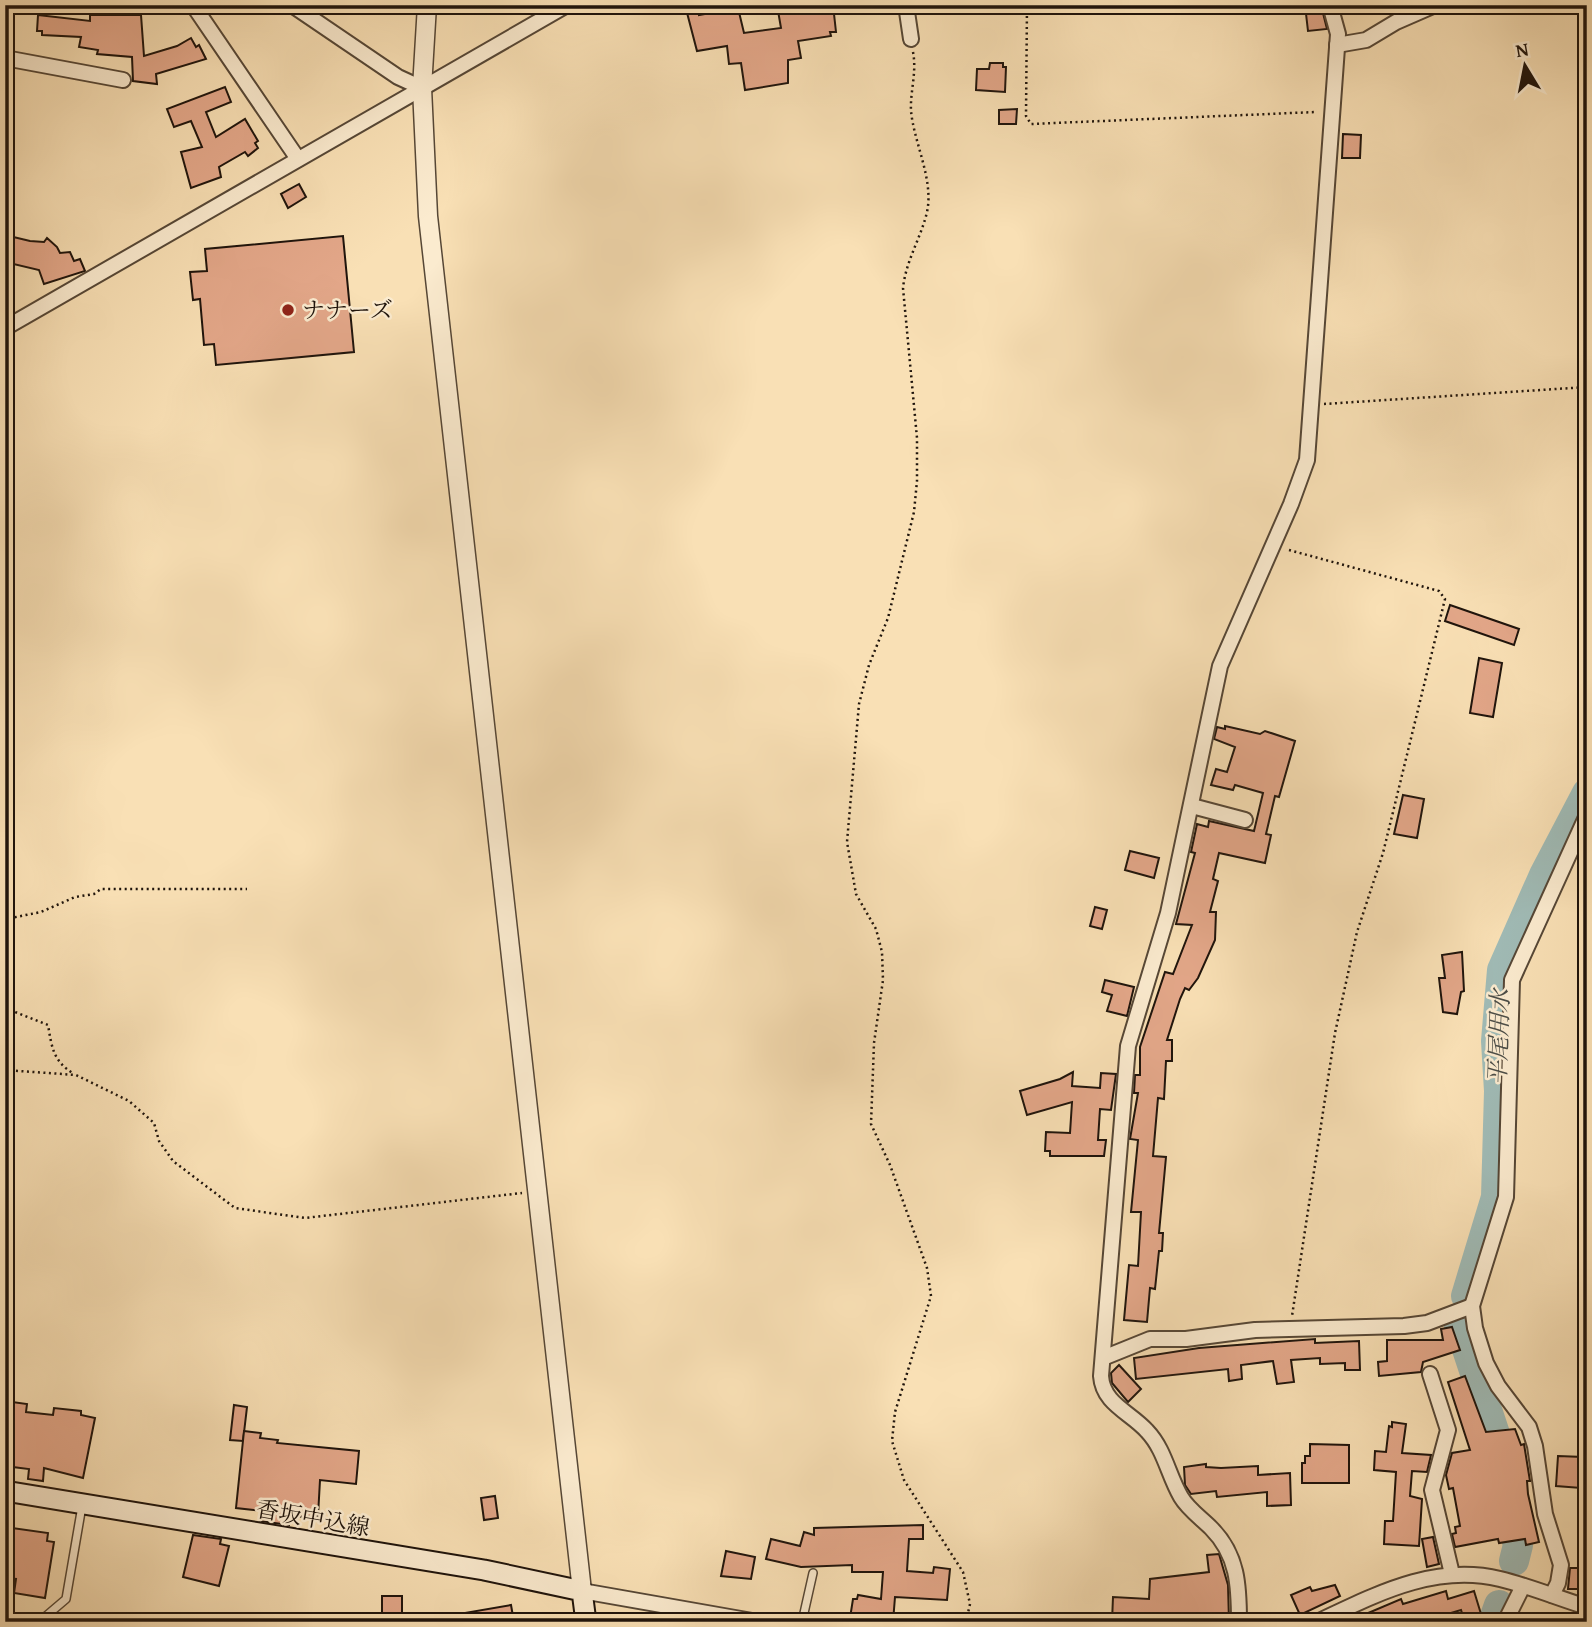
<svg xmlns="http://www.w3.org/2000/svg" width="1592" height="1627" font-family="'Gentium Book Plus','Noto Serif JP',serif">
<style>
.lines{fill:none;stroke-linecap:round;stroke-linejoin:round}
.river{stroke:#a0bbb6;stroke-width:30}
.building{fill:#e3a789;stroke:#1f140c;stroke-width:2}
.service-casing{stroke:#564736;stroke-width:10}
.minor-casing{stroke:#564736;stroke-width:18}
.tertiary-casing{stroke:#564736;stroke-width:21}
.secondary-casing{stroke:#1f140c;stroke-width:23}
.path{stroke:#1f140c;stroke-width:2.5;stroke-dasharray:2 3.5;stroke-linecap:butt}
.service{stroke:#fbebcf;stroke-width:7}
.minor{stroke:#fbebcf;stroke-width:14}
.tertiary{stroke:#fbebcf;stroke-width:18}
.secondary{stroke:#fbebcf;stroke-width:19}
.poi-dot{fill:#8f2418;stroke:#fbebcf;stroke-width:2.5}
.labels{text-anchor:middle;stroke-width:5;stroke-linejoin:round;paint-order:stroke}
.poi-label{font-size:23px;fill:#1f140c;stroke:#fbebcf;text-anchor:start}
.street-label{font-size:23px;fill:#1f140c;stroke:#fbebcf}
.water-label{font-size:24px;font-style:italic;fill:#4c4e48;stroke:#fbebcf}
</style>
<rect width="100%" height="100%" fill="#f9e0b5"/>
<filter id="stains"><feTurbulence type="fractalNoise" baseFrequency=".00286" numOctaves="4"/><feColorMatrix values="0 0 0 0 .2 0 0 0 0 .09 0 0 0 0 .02 0 0 0 .5 -.17"/></filter>
<radialGradient id="worn" r=".72"><stop offset=".6" stop-color="#630" stop-opacity="0"/><stop offset="1" stop-color="#630" stop-opacity=".3"/></radialGradient>
<g class="lines">
<!-- river -->
<g class="river">
<path d="M1466,1296l30,-99 3,-106 -3,-50 6,-71 42,-95 43,-82"/>
<path d="M1459,1325l38,115 9,61 12,44 -4,16"/>
<path d="M1493,1622l6,-17"/>
</g>
</g>
<!-- building -->
<g class="building">
<path d="M685,5h13l1,10 39,-7 6,25 37,-5 -4,-23h56l3,27h-6l1,4 -33,5 3,17 -13,2v23l-43,7 -4,-27 -12,1 -2,-18 -30,5z"/>
<path d="M1305,5h16l6,24 -19,2z"/>
<path d="M38,15l52,6v-6h51l3,41 33,-10 14,-8 5,9 3,-2 7,14 -50,15 1,10 -24,-3 -1,-24 -35,-3 1,-4 -19,-3 2,-10 -39,-2v-4h-5z"/>
<path d="M990,63h13v4h3l-1,25 -29,-2 1,-21h12z"/>
<path d="M225,87l6,15 -25,10 10,25 29,-18 13,22 -3,2 3,5 -10,8 -3,-4 -26,15 2,10 -30,11 -10,-36 21,-5 -11,-26 -17,6 -7,-18z"/>
<path d="M1017,109l-1,15h-17v-14z"/>
<path d="M1343,134l18,1 -1,23h-18z"/>
<path d="M299,184l7,13 -18,11 -7,-14z"/>
<path d="M5,235l25,6 14,1 3,-4 10,9 3,6 10,-1 4,9 6,-2 5,12 -41,13 -5,-14 -34,-8z"/>
<path d="M343,236l11,116 -138,13 -2,-21 -10,1 -4,-46 -7,1 -3,-28 17,-1 -2,-22z"/>
<path d="M1450,605l69,24 -5,16 -69,-24z"/>
<path d="M1479,658l23,5 -9,54 -23,-4z"/>
<path d="M1225,726l35,8 5,-3 30,10 -16,56 -4,-1 -9,38 5,1 -6,28 -46,-10 -6,26 5,2 -8,31h6l-1,28 -17,38 -9,12 -4,-2 -5,11 -13,41h5v21h-6l-2,38 -6,-1 -5,58 13,1 -7,76h4l-1,18h-3l-4,38 -5,-1 -3,34 -23,-2 5,-55 9,1 3,-54h-10l7,-72 -8,-1 8,-46h-4l1,-18h5v-28l25,-75 8,2 19,-49 -16,-1 19,-71 -4,-1 6,-28 11,3 1,-6 45,10 9,-38 -28,-8 -2,5 -22,-5 5,-16 11,3 8,-25 -21,-8 3,-12 8,2z"/>
<path d="M1403,795l21,4 -7,39 -23,-4z"/>
<path d="M1130,851l29,7 -5,20 -29,-8z"/>
<path d="M1095,907l12,3 -5,19 -12,-3z"/>
<path d="M1462,952l2,39 -3,1 -4,22 -14,-2 -4,-34h6l-3,-23z"/>
<path d="M1105,980l29,7 -7,29 -20,-5 5,-16 -10,-3z"/>
<path d="M1073,1072l-1,14 28,2 1,-15 15,1 -5,36 -11,-1 -2,31h8l-2,16h-54v-5h-5l1,-19 24,1 2,-31 -45,13 -7,-24 40,-12z"/>
<path d="M1452,1327l8,23 -37,12 -2,10 -42,4 -1,-14 9,-1v-21h56l-2,-11z"/>
<path d="M1315,1339v4l44,-2 1,29h-15v-7l-25,1v-6l-29,2 3,22 -17,2 -4,-23 -32,4 1,14 -13,2 -1,-12 -92,10 -2,-21 65,-10z"/>
<path d="M1119,1365l22,24 -13,13 -16,-19 -1,-10z"/>
<path d="M1465,1376l21,56 29,-3 6,16 3,-1 6,37h-3l1,13 11,48 -13,3 -1,-6 -26,4 -1,-4 -43,8 -3,-13 4,-1 -1,-6 5,-1 -7,-38 -4,1 -3,-14 6,-22 18,-3 -22,-68z"/>
<path d="M5,1401l22,3 -1,8 27,3 1,-7 27,3v4l14,3 -12,60 -39,-10 -1,13 -15,-2 1,-10 -24,-3z"/>
<path d="M234,1405l13,2 -4,34 -13,-1z"/>
<path d="M1392,1422l14,2 -4,29 29,2 -4,17 -15,-1 -2,25 12,3 -3,47 -35,-2 1,-23h8l3,-49 -22,-2 1,-19 11,1 3,-26 3,1z"/>
<path d="M244,1431l17,2 -1,5 18,2 -1,3 82,8 -3,33 -36,-4 -2,36 -28,1 -1,8 -29,-4 2,-10 -26,-3z"/>
<path d="M1310,1444l39,1v38h-47v-20h3v-7h5z"/>
<path d="M1558,1456l25,1 -2,31 -25,-2z"/>
<path d="M1206,1464v3l15,1 37,-2v9l32,-2 1,32 -24,1v-14l-50,5 -1,-6 -25,3 -6,-9 -1,-18z"/>
<path d="M495,1496l3,22 -14,2 -3,-22z"/>
<path d="M923,1525v14h-14l-2,32 26,2 1,-6 16,2 -3,31 -52,-3 -2,25 -43,-4 3,-19h4l1,-4 23,4 2,-27h-31v-7l-51,2 -35,-8 5,-20 29,7 4,-14 10,3v-7z"/>
<path d="M5,1527l43,6 -1,8 7,1 -9,56 -31,-5 2,-14 -11,-1z"/>
<path d="M193,1535l28,4 -1,5 9,2 -10,40 -36,-9z"/>
<path d="M1433,1537l6,27 -12,3 -5,-28z"/>
<path d="M726,1551l29,6 -4,22 -30,-3z"/>
<path d="M1219,1554l9,31 1,37h-65v-4l-34,-2v6h-18l1,-25 36,2 1,-20 59,-7 -2,-17z"/>
<path d="M1570,1568h11v21h-13z"/>
<path d="M1335,1585l5,11 -40,19 -9,-20 19,-8 2,4z"/>
<path d="M1446,1591l2,8 26,-8 7,23 -17,5 -3,-9 -37,11 -2,-4 -12,5h-63l54,-23 2,5z"/>
<rect x="382" y="1596" width="20" height="26"/>
<path d="M511,1605l3,17h-60l-1,-7z"/>
</g>
<g class="lines">
<defs>
<g id="service">
<path d="M39,1622l27,-23 16,-93"/>
<path d="M681,1622l2,-14"/>
<path d="M802,1622l11,-49"/>
</g>
<g id="minor">
<path d="M193,5l105,154"/>
<path d="M292,5l106,72 24,11"/>
<path d="M906,5l5,34"/>
<path d="M1337,45l29,-5 30,-18 39,-17"/>
<path d="M5,58l118,22"/>
<path d="M5,328l562,-323"/>
<path d="M1192,806l53,14"/>
<path d="M1103,1358l47,-19h36l69,-9 149,-4 23,-3 45,-17"/>
<path d="M1430,1374l18,56 -16,60 20,84"/>
<path d="M582,1591l176,31"/>
<path d="M1552,1595l6,-12 3,-18 -16,-51 -10,-68 -6,-19 -31,-41 -12,-23 -11,-35 -3,-22 34,-109 6,-217 75,-165"/>
<path d="M1239,1622c0,-36 -1,-67 -28,-94 -10,-10 -23,-19 -30,-31 -13,-22 -16,-47 -34,-66 -17,-19 -44,-27 -46,-55l27,-330 40,-133 52,-247 71,-162 16,-44 31,-426 -8,-29"/>
<path d="M1317,1622c58,-27 117,-59 183,-43 29,7 58,19 87,28"/>
<path d="M1505,1622l18,-36"/>
</g>
<path id="tertiary" d="M427,5l-5,83 6,128 154,1375"/>
<path id="secondary" d="M5,1491l479,79 98,21 4,31"/>
</defs>
<!-- service casing -->
<use href="#service" class="service-casing"/>
<!-- minor casing -->
<use href="#minor" class="minor-casing"/>
<!-- tertiary casing -->
<use href="#tertiary" class="tertiary-casing"/>
<!-- secondary casing -->
<use href="#secondary" class="secondary-casing"/>
<!-- path -->
<g class="path">
<path d="M1027,5l-1,111 5,8 285,-12"/>
<path d="M913,52c4,21 -3,39 -2,59 3,32 23,69 16,101 -6,26 -21,48 -24,76l14,150v43l-3,31 -26,106 -19,47 -10,39 -12,138 9,52 20,35 6,23 1,28 -9,63 -3,81 19,41 37,103 4,28 -36,116 -3,29 12,39 59,92 7,32 -4,18"/>
<path d="M1324,404l263,-17"/>
<path d="M1289,550l150,41 6,8 -62,254 -26,79 -22,101 -43,283"/>
<path d="M5,922l6,-4 30,-6 34,-15 19,-3 7,-5h146"/>
<path d="M5,1008l43,17c4,23 5,36 26,49"/>
<path d="M5,1070l71,5 53,26 25,22 5,18 14,20 62,47 70,10 217,-25"/>
</g>
<!-- service -->
<use href="#service" class="service"/>
<!-- minor -->
<use href="#minor" class="minor"/>
<!-- tertiary -->
<use href="#tertiary" class="tertiary"/>
<!-- secondary -->
<use href="#secondary" class="secondary"/>
</g>
<!-- markers -->
<circle class="poi-dot" cx="288" cy="310" r="7"/>
<g class="labels">
<!-- poi labels -->
<g class="poi-label">
<text x="302" y="318">ナナーズ</text>
</g>
<!-- street labels -->
<g class="street-label">
<text transform="translate(313 1518) rotate(10)" y="8">香坂中込線</text>
</g>
<!-- water labels -->
<g class="water-label">
<text transform="translate(1499 1037) rotate(-88)" y="8">平尾用水</text>
</g>
</g>
<!-- margin -->
<rect width="1592" height="1627" fill="none" stroke="#f9e0b5" stroke-width="28"/>
<rect x="7" y="7" width="1578" height="1613" fill="none" stroke="#1f140c" stroke-width="3.5"/>
<rect x="14" y="14" width="1564" height="1599" fill="none" stroke="#1f140c" stroke-width="2"/>
<!-- north arrow -->
<g transform="translate(1525 66) rotate(350)" stroke="#fbebcf" stroke-width="5" paint-order="stroke">
<path d="M0-5L12 26L0 18L-12 26Z" fill="#1f140c"/>
<text y="-10" font-size="19" font-weight="bold" text-anchor="middle" fill="#1f140c">N</text>
</g>
<rect width="100%" height="100%" filter="url(#stains)"/>
<rect width="100%" height="100%" fill="url(#worn)"/>
</svg>
